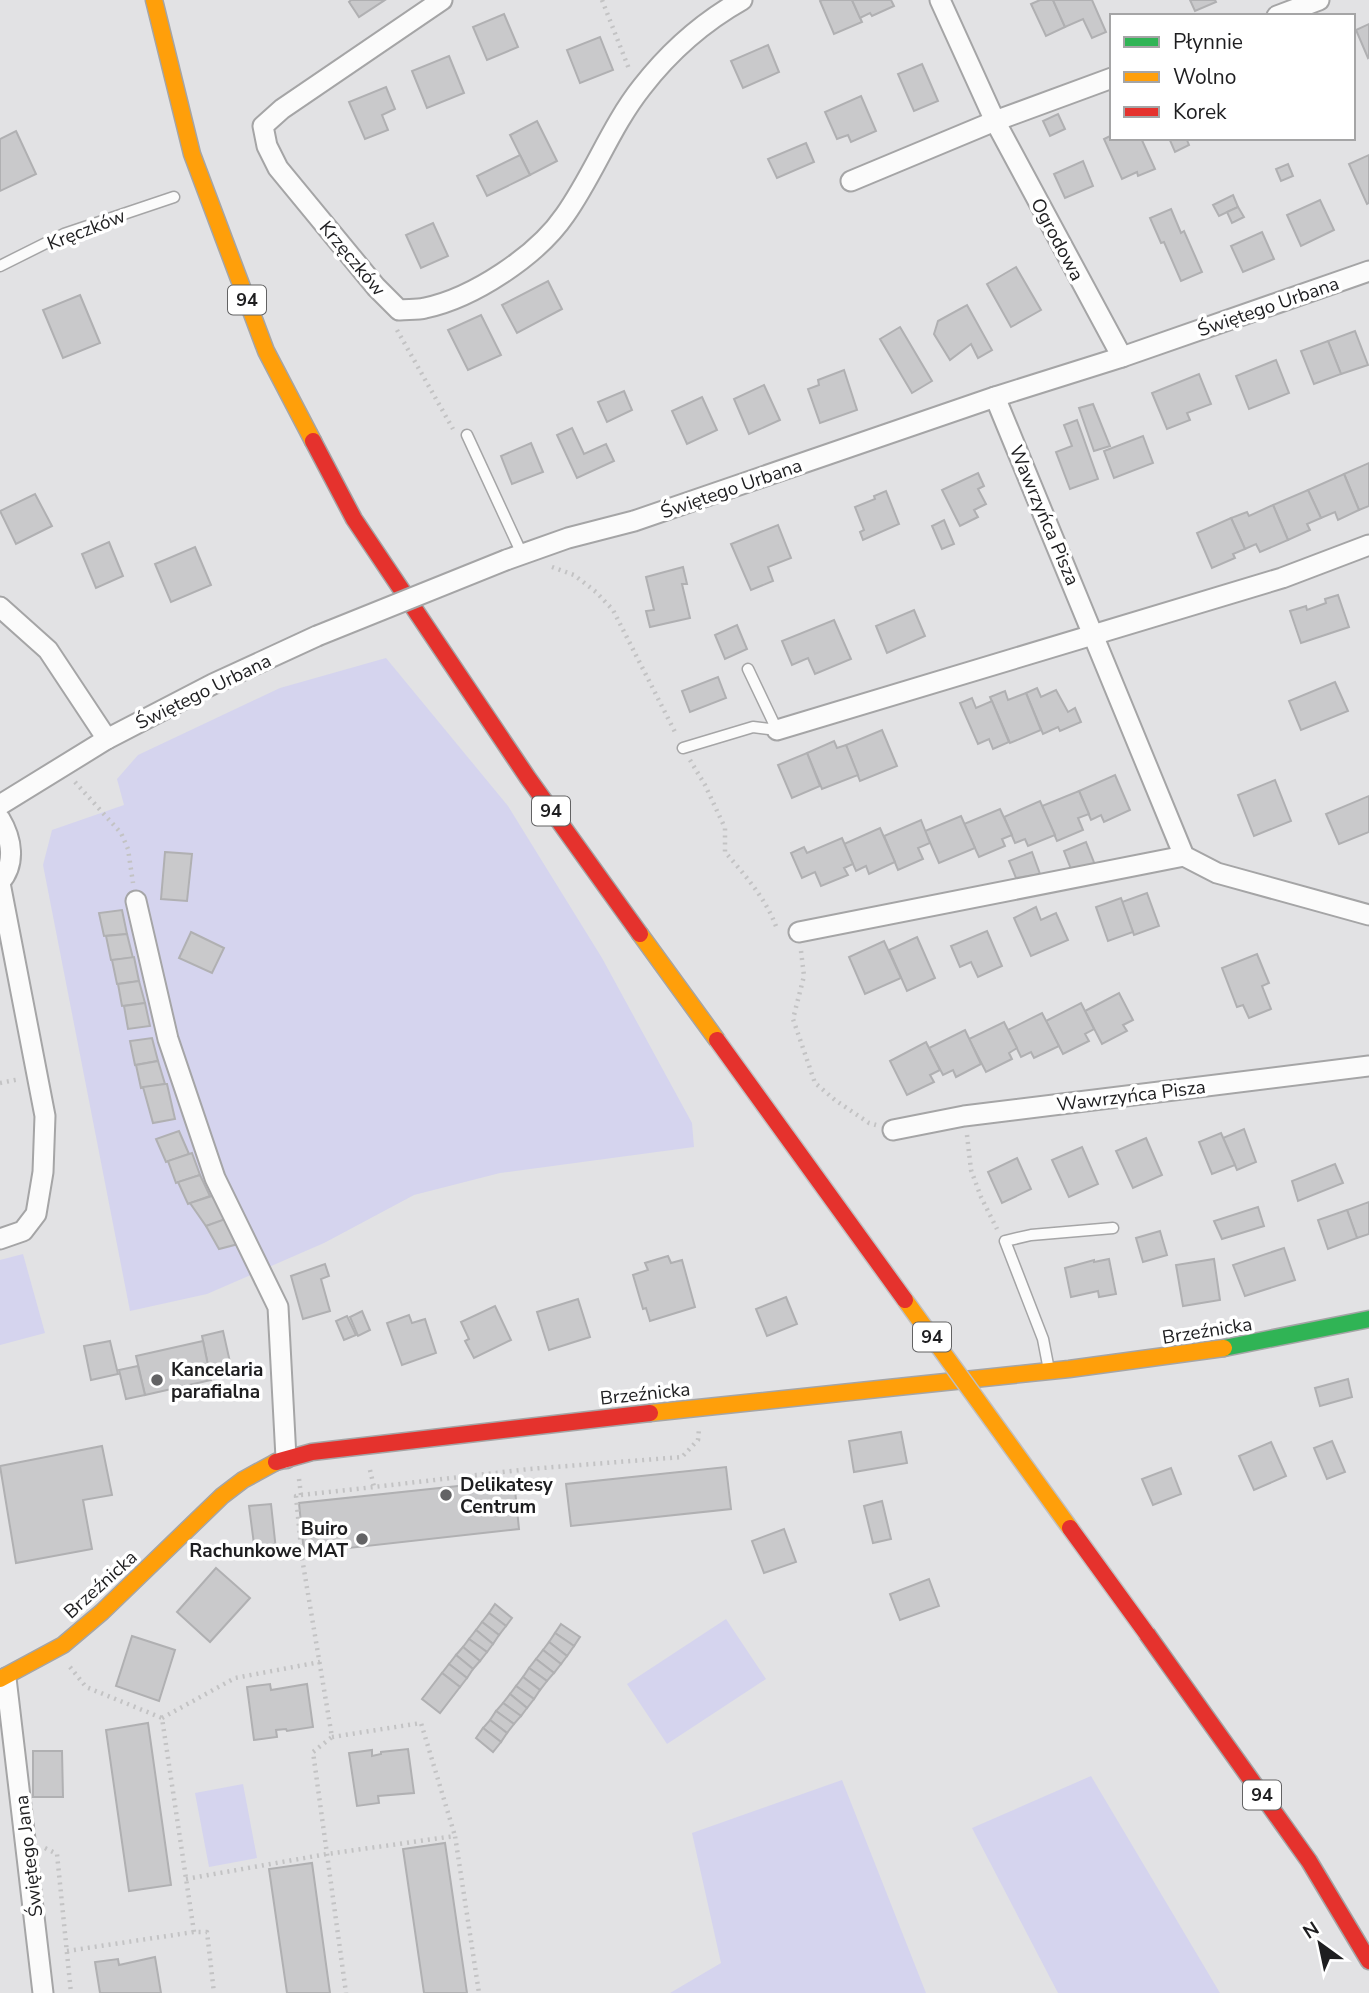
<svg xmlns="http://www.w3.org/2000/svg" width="1369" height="1993" font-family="'Nunito Sans',sans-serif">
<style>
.green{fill:#d5d4ee}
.building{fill:#c9c9cb;stroke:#b0b0b2;stroke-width:2}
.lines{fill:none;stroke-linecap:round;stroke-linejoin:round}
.lane-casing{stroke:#a5a5a6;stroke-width:13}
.street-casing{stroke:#a5a5a6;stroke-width:23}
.fast-casing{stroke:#a5a5a6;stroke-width:19}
.slow-casing{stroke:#a5a5a6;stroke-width:19}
.jam-casing{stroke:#a5a5a6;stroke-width:19}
.path{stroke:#c3c3c4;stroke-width:4.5;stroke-dasharray:2 5;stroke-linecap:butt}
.lane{stroke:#fbfbfb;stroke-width:10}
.street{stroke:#fbfbfb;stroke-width:19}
.fast{stroke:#30b455;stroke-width:16}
.slow{stroke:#ff9f0a;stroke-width:16}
.jam{stroke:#e5322d;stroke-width:16}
.street-bridge-casing{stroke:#a5a5a6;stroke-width:23;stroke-linecap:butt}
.slow-bridge-casing{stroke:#bfbfc0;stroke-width:19;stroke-linecap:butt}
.jam-bridge-casing{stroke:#bfbfc0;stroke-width:19;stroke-linecap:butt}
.street-bridge{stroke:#fbfbfb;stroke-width:19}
.slow-bridge{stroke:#ff9f0a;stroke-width:16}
.jam-bridge{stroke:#e5322d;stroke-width:16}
.poi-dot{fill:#636365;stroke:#fff;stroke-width:2.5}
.labels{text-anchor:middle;stroke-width:7;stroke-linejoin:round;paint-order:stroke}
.shield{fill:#fff;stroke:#626263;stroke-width:2}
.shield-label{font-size:18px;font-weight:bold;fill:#1e1e20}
.street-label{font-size:19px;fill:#1e1e20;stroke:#fff}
.poi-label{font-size:19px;font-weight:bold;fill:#1e1e20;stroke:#fff;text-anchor:start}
</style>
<rect width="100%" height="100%" fill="#e2e2e4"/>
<!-- green -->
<g class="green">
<path d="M386,658l122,148 94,152 90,165 2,24 -194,26 -86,22 -90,48 -117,51 -77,17 -87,-446 9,-35 72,-25 -7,-26 21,-24 142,-67z"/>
<path d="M23,1254l22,79 -45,12v-85z"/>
<path d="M726,1619l40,60 -99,65 -40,-60z"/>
<path d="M1091,1776l129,217h-162l-86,-165z"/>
<path d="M842,1780l84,213h-256l51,-30 -29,-130z"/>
<path d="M243,1784l14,74 -48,9 -14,-74z"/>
</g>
<!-- building -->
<g class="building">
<path d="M351,0h34l-26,17 -10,-15z"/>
<path d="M822,0h30l10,22 -28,12 -14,-33z"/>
<path d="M852,0h39l3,6 -22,10 -2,-3 -10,5z"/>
<path d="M1040,0h13l12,27 -19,9 -15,-32z"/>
<path d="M1053,0h39l14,32 -14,6 -9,-19 -18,8z"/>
<path d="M1190,0h25l1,2 -21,9z"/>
<path d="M504,14l14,33 -31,13 -14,-33z"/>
<path d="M1369,24v33l-1,1 -12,-28z"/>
<path d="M600,37l13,33 -33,13 -13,-33z"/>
<path d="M768,45l11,27 -36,16 -12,-27z"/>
<path d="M449,56l15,37 -37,15 -15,-37z"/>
<path d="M922,64l16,37 -24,10 -16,-37z"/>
<path d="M386,87l9,22 -13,6 6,15 -23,9 -16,-37z"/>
<path d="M861,96l15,35 -25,11 -3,-7 -11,4 -12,-27z"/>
<path d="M1058,114l7,15 -15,7 -7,-15z"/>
<path d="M537,121l20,40 -27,14 -20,-40z"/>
<path d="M16,131l20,43 -36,17v-52z"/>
<path d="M1112,135v3h29l14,31 -17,7 -1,-4 -15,7 -18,-40z"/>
<path d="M1169,138h23l-5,2 2,5 -14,7z"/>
<path d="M806,143l8,19 -37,16 -9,-19z"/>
<path d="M520,155l10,20 -43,21 -10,-20z"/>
<path d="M1369,155v48l-2,1 -18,-40z"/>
<path d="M1083,161l10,25 -28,12 -11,-24z"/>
<path d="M1288,164l5,12 -12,5 -5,-12z"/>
<path d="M1233,195l5,12 -19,9 -6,-11z"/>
<path d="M1320,200l14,30 -33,16 -14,-31z"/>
<path d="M1238,207l6,10 -12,6 -5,-11z"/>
<path d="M1171,209l10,24 3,-2 18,41 -21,9 -17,-39 -3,1 -11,-25z"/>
<path d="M433,223l15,33 -27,12 -15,-33z"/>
<path d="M1262,232l12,27 -31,13 -12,-26z"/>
<path d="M1016,267l25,43 -30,17 -24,-43z"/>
<path d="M548,281l14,28 -45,24 -15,-28z"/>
<path d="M80,295l20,48 -37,15 -20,-48z"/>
<path d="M967,305l25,45 -14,8 -7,-14 -21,16 -16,-26 4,-13z"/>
<path d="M481,315l20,40 -33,15 -20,-40z"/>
<path d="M900,327l32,54 -20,12 -32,-54z"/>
<path d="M1355,331l13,34 -27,9 -13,-33z"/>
<path d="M1328,341l13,33 -27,10 -13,-33z"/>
<path d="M1276,360l13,33 -40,16 -13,-33z"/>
<path d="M844,370l13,40 -37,13 -12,-34 11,-4 -1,-5z"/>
<path d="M1199,374l12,30 -24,9 3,7 -23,9 -15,-36z"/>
<path d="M764,385l16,35 -31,14 -15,-35z"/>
<path d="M624,391l8,19 -25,12 -9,-20z"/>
<path d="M702,397l15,33 -30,14 -15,-33z"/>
<path d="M1093,404l17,42 -16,5 -15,-43z"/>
<path d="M1077,420l21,59 -28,10 -14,-37 16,-6 -8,-21z"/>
<path d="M572,428l12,26 22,-10 8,17 -37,17 -20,-43z"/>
<path d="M1143,436l10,27 -39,15 -10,-27z"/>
<path d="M531,443l12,29 -31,12 -11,-28z"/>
<path d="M1369,463v43l-10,4 -15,-36z"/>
<path d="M978,473l6,13 -6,3 8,15 -12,6 4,7 -18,9 -18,-36z"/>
<path d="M1344,474l15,36 -21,10 -3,-8 -14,6 -13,-28z"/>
<path d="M1308,490l13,28 -14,6 3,6 -22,10 -15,-35z"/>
<path d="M886,491l13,33 -36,16 -3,-8 4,-2 -9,-23 20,-8 -1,-3z"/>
<path d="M35,494l17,32 -36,18 -16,-33z"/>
<path d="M1273,505l15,35 -28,12 -4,-8 -11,5 -14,-31 16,-6 2,4z"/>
<path d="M1231,518l14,31 -12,5 2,4 -23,10 -15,-35z"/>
<path d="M944,520l10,24 -12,5 -10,-23z"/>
<path d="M778,525l13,33 -23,9 5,14 -22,9 -20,-46z"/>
<path d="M109,542l14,34 -27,12 -14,-34z"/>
<path d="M195,547l16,38 -40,17 -16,-38z"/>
<path d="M683,567l4,17h-5l8,34 -40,9 -4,-16 8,-1 -8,-33z"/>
<path d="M1338,595l11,32 -48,16 -11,-32 16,-5 1,4 19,-7 -1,-4z"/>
<path d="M914,610l11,26 -38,17 -11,-27z"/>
<path d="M834,620l17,39 -36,15 -7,-16 -16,7 -10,-24z"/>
<path d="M737,625l10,24 -22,10 -10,-24z"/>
<path d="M718,677l8,21 -36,14 -8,-21z"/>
<path d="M1335,682l13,29 -47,19 -12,-29z"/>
<path d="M1037,688l4,9 15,-7 12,22 7,-4 6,14 -21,9 -2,-4 -15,7 -17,-41z"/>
<path d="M1005,691l3,9 18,-7 15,37 -31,13 -20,-46z"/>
<path d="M972,698l4,10 16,-7 17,41 -16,7 -4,-10 -11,5 -18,-41z"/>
<path d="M882,730l15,36 -37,15 -14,-36z"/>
<path d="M834,741l3,7 9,-3 12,30 -36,14 -15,-36z"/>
<path d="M807,753l13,33 -28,12 -14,-33z"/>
<path d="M1115,775l15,35 -26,12 -3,-7 -10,5 -12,-29z"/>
<path d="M1275,780l16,41 -37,15 -16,-41z"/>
<path d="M1079,791l10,23 -11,4 5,12 -26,11 -15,-35z"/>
<path d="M1369,796v36l-30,12 -13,-30z"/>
<path d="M1040,801l15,34 -27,11 -3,-7 -10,4 -11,-26z"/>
<path d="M1000,809l12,26 -10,4 3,7 -26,11 -15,-33z"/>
<path d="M961,816l14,32 -36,15 -14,-32z"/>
<path d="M921,820l9,23 -12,5 5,11 -25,11 -14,-34z"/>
<path d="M880,828l15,34 -26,12 -3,-8 -10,5 -12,-27z"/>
<path d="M842,838l11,26 -9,4 4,7 -27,11 -6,-14 -13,6 -11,-25 13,-6 3,6z"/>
<path d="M1086,842l9,23 -24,4 -7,-18z"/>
<path d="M165,852l27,2 -5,47 -26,-2z"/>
<path d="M1032,852l8,22 -24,4 -7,-17z"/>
<path d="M1147,893l12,33 -25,9 -12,-33z"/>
<path d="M1121,898l12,34 -25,9 -12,-34z"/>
<path d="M1036,907l5,13 15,-7 12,27 -37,16 -17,-38z"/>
<path d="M122,910l5,24 -23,2 -5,-23z"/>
<path d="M987,931l15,35 -24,11 -7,-15 -11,5 -9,-21z"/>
<path d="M191,932l33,16 -12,25 -33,-15z"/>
<path d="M127,934l6,24 -22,2 -5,-24z"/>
<path d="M917,937l18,41 -28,13 -18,-41z"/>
<path d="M884,941l17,37 -36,16 -16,-37z"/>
<path d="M1257,954l12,29 -7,3 9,23 -22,9 -6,-13 -6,2 -15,-39z"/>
<path d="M134,957l5,24 -22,3 -5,-24z"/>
<path d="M139,981l6,22 -23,3 -4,-22z"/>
<path d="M1119,993l14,27 -10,5 4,6 -25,13 -17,-33z"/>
<path d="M145,1003l5,23 -22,3 -4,-23z"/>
<path d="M1081,1003l13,26 -9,5 4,7 -26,13 -17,-33z"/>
<path d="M1042,1013l17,33 -25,12 -3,-6 -10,5 -13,-27z"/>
<path d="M1004,1022l13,26 -8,5 3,6 -26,13 -17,-33z"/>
<path d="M965,1030l16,34 -25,13 -3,-7 -10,5 -14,-27z"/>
<path d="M152,1038l6,23 -23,4 -5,-24z"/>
<path d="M926,1042l14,28 -10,5 4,7 -27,13 -17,-34z"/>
<path d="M158,1061l7,23 -24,4 -5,-23z"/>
<path d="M165,1084h2l8,35 -22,4 -10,-36z"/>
<path d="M1244,1129l12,33 -19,8 -14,-32z"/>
<path d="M179,1131l10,23 -23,8 -10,-23z"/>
<path d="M1221,1133l14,32 -23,9 -13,-32z"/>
<path d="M1146,1138l16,37 -29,13 -17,-37z"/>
<path d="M1082,1147l16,37 -29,13 -17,-37z"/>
<path d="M192,1153l8,22 -24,8 -8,-22z"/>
<path d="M1017,1158l14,31 -29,14 -14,-31z"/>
<path d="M1335,1164l8,19 -45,18 -6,-20z"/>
<path d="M200,1175l10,21 -22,8 -10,-22z"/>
<path d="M212,1196l15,23 -21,7 -16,-23z"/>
<path d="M1369,1202v32l-12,4 -10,-28z"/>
<path d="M1258,1207l6,19 -42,13 -8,-18z"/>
<path d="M1347,1210l10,28 -29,11 -10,-29z"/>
<path d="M228,1218l14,25 -23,6 -13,-23z"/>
<path d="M1160,1231l7,24 -24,7 -7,-24z"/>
<path d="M1284,1248l11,32 -50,16 -12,-31z"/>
<path d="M668,1256l3,7 11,-3 13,47 -45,14 -4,-13 -3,1 -10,-34 15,-5 -3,-7z"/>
<path d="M1109,1259l7,35 -17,3 -1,-6 -27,6 -6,-29 29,-8v2z"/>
<path d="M1214,1259l6,41 -37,6 -7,-41z"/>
<path d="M325,1264l4,12 -8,3 9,32 -27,8 -12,-43z"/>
<path d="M786,1297l11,27 -30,12 -11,-27z"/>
<path d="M578,1299l12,38 -41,13 -12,-38z"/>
<path d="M495,1306l16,34 -37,18 -9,-17 4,-2 -8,-17z"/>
<path d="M362,1311l8,19 -12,6 -8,-19z"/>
<path d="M409,1315l3,8 13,-4 11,34 -34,12 -15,-42z"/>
<path d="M347,1316l9,19 -12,5 -8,-19z"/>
<path d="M223,1331l9,40 -22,4 -8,-39z"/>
<path d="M110,1341l8,33 -27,6 -7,-34z"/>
<path d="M203,1341l8,39 -66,15 -9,-39z"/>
<path d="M138,1366l7,29 -19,4 -7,-29z"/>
<path d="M1348,1379l4,18 -32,9 -5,-18z"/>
<path d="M901,1432l6,31 -53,9 -5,-31z"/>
<path d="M1332,1441l13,31 -18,7 -13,-31z"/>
<path d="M1271,1442l15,34 -32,14 -15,-34z"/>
<path d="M102,1446l10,49 -29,5 9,49 -76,14 -16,-97z"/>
<path d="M726,1467l5,42 -160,17 -5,-42z"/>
<path d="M1171,1468l10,26 -28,11 -11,-26z"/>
<path d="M514,1480l5,49 -215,24 -5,-50z"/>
<path d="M882,1501l9,38 -18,4 -9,-37z"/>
<path d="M271,1504l5,46 -21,2 -6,-46z"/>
<path d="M784,1529l12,33 -32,11 -12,-32z"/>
<path d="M216,1568l34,30 -40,44 -33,-30z"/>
<path d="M929,1579l10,27 -39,14 -10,-26z"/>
<path d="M495,1604l17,14 -6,8 -17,-13z"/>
<path d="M489,1613l17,13 -7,9 -17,-13z"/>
<path d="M482,1622l17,13 -6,9 -17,-14z"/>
<path d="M561,1624l19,13 -6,9 -19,-13z"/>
<path d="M476,1630l17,14 -6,8 -18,-13z"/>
<path d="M555,1633l19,13 -7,10 -18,-14z"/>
<path d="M132,1636l43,14 -16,51 -43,-15z"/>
<path d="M469,1639l18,13 -7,9 -17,-14z"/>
<path d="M549,1642l18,14 -6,8 -18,-14z"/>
<path d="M463,1647l17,14 -7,8 -17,-14z"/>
<path d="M543,1650l18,14 -7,9 -18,-14z"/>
<path d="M456,1655l17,14 -6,9 -18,-14z"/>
<path d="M536,1659l18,14 -7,8 -18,-13z"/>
<path d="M449,1664l18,14 -7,9 -18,-14z"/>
<path d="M529,1668l18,13 -7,9 -17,-13z"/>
<path d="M442,1673l18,14 -20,26 -18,-14z"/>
<path d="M523,1677l17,13 -6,9 -18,-13z"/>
<path d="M270,1684l1,6 36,-6 6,43 -26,4 -1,-2 -10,1 1,7 -23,3 -7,-53z"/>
<path d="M516,1686l18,13 -7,9 -17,-14z"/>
<path d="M510,1694l17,14 -6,8 -18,-13z"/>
<path d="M503,1703l18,13 -7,8 -18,-13z"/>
<path d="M496,1711l18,13 -7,9 -17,-13z"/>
<path d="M490,1720l17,13 -6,9 -18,-14z"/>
<path d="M148,1723l23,162 -42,6 -23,-161z"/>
<path d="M483,1728l18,14 -8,10 -17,-14z"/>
<path d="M408,1749l6,44 -36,3 1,7 -22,3 -8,-53 23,-3v6l9,-2v-2z"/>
<path d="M33,1751h29l1,46h-30z"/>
<path d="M445,1843l22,150h-43l-21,-144z"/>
<path d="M312,1863l18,130h-43l-18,-124z"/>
<path d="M155,1957l6,36h-61l-5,-31 23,-3 1,6z"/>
</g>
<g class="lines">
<defs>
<g id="lane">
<path d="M0,266l64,-32 110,-37"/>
<path d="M467,435l55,119"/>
<path d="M683,748l70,-21 24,3 -29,-61"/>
<path d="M1049,1370l-6,-31 -38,-98 26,-6 82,-7"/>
</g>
<g id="street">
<path d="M442,0l-160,109 -19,17 4,20 11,22 98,119 23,23c8,-1 18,0 26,-2 48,-10 112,-52 140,-93 29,-41 46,-89 77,-128 28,-36 61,-65 100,-87"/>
<path d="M940,0l55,121 127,236"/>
<path d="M1277,16l42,-16"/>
<path d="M851,181l144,-60 117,-43"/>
<path d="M995,397l189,459 33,17 152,42"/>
<path d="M506,560l62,-22 66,-17 361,-124 127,-40 247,-86"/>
<path d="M0,607l48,43 59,89"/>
<path d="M777,730l505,-152 87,-33"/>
<path d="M0,805l107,-66 106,-55 104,-48"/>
<path d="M0,819c12,20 16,45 0,63"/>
<path d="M0,883l45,233 -2,56 -7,42 -13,17 -23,8"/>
<path d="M136,901l32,138 47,139 63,129 8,151"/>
<path d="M799,932l385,-76"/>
<path d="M893,1130l71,-14 405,-50"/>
<path d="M6,1678l37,315"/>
</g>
<path id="fast" d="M1224,1348l145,-29"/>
<g id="slow">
<path d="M154,0l38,154 74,197 47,90"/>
<path d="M640,934l77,106"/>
<path d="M650,1413l419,-44 155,-21"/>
<path d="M0,1679l63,-34 39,-33 120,-116 21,-16 33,-18"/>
</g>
<g id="jam">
<path d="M313,441l41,78 174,259 112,156"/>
<path d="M276,1462l36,-10 338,-39"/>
<path d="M1147,1634l162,227 60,100"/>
</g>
</defs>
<!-- lane casing -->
<use href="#lane" class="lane-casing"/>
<!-- street casing -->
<use href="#street" class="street-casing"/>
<!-- fast casing -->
<use href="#fast" class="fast-casing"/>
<!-- slow casing -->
<use href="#slow" class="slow-casing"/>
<!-- jam casing -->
<use href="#jam" class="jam-casing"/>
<!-- path -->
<g class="path">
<path d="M602,0l27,69"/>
<path d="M397,330l56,99"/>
<path d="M552,567l22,8 22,17 17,18 63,124"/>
<path d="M690,760l15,25 20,43v24c20,23 42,48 52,77"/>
<path d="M75,782l46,51 7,16 5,34"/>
<path d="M801,951l3,25 -11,43 22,64 20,17 34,23 7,2"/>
<path d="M0,1083l20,-4"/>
<path d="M967,1135l4,35 10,27 16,32"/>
<path d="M370,1470l4,17 155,-18 153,-12 16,-17 1,-11"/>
<path d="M299,1479l2,16 -5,1 6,62 30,179 -19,15 33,241"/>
<path d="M301,1495l73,-8"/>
<path d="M70,1667l16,20 76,31 32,214"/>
<path d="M162,1718l73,-40 85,-16"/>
<path d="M332,1737l89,-14 34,113"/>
<path d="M45,1848l12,6 14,139"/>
<path d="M186,1879l141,-25 128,-18 24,157"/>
<path d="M67,1951l127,-19h13l7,61"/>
</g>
<!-- lane -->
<use href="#lane" class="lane"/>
<!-- street -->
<use href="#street" class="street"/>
<!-- fast -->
<use href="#fast" class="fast"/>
<!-- slow -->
<use href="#slow" class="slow"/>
<!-- jam -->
<use href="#jam" class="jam"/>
<defs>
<path id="street-bridge" d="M317,636l189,-76"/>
<path id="slow-bridge" d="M905,1300l165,228"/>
<g id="jam-bridge">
<path d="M717,1040l188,260"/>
<path d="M1070,1528l77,106"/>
</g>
</defs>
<!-- street-bridge casing -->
<use href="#street-bridge" class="street-bridge-casing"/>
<!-- slow-bridge casing -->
<use href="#slow-bridge" class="slow-bridge-casing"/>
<!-- jam-bridge casing -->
<use href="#jam-bridge" class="jam-bridge-casing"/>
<!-- street-bridge -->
<use href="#street-bridge" class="street-bridge"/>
<!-- slow-bridge -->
<use href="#slow-bridge" class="slow-bridge"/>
<!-- jam-bridge -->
<use href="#jam-bridge" class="jam-bridge"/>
</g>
<!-- markers -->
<g class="poi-dot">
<circle cx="157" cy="1380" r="7"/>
<circle cx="446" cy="1495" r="7"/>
<circle cx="362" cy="1539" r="7"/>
</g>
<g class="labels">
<!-- shield labels -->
<g class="shield">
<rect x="228" y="285.5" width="38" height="29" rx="5"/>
<rect x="532" y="796.5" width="38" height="29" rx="5"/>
<rect x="913" y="1322.5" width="38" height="29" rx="5"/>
<rect x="1243" y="1780.5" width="38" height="29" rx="5"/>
</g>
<g class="shield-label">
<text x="247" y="306">94</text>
<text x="551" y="817">94</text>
<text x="932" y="1343">94</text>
<text x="1262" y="1801">94</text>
</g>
<!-- street labels -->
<g class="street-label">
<text transform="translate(86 229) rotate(-21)" y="7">Kręczków</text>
<text transform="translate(1058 239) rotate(62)" y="7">Ogrodowa</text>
<text transform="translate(353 258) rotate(50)" y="7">Krzęczków</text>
<text transform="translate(1268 306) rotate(-19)" y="7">Świętego Urbana</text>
<text transform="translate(731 488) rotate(-19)" y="7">Świętego Urbana</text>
<text transform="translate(1045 515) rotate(67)" y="7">Wawrzyńca Pisza</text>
<text transform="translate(203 691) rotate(-26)" y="7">Świętego Urbana</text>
<text transform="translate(1131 1095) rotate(-7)" y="7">Wawrzyńca Pisza</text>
<text transform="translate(1207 1330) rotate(-9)" y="7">Brzeźnicka</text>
<text transform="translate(645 1393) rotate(-6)" y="7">Brzeźnicka</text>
<text transform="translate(100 1584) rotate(-42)" y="7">Brzeźnicka</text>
<text transform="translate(28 1856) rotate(-97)" y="7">Świętego Jana</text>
</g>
<!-- poi labels -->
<g class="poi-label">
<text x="171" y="1376">Kancelaria<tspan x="171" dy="22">parafialna</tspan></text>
<text x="460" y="1491">Delikatesy<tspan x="460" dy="22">Centrum</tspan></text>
<text x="348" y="1535" text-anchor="end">Buiro<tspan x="348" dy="22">Rachunkowe MAT</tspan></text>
</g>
</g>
<!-- legend -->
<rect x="1110" y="14" width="245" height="126" fill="#ffffff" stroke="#a5a5a6" stroke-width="2"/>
<rect x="1124" y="37" width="35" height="10" fill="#30b455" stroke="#a5a5a6" stroke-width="2"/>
<text x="1173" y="49" font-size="21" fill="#1e1e20">Płynnie</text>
<rect x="1124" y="72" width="35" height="10" fill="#ff9f0a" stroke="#a5a5a6" stroke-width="2"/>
<text x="1173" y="84" font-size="21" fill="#1e1e20">Wolno</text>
<rect x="1124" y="107" width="35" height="10" fill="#e5322d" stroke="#a5a5a6" stroke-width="2"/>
<text x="1173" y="119" font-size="21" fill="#1e1e20">Korek</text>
<!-- north arrow -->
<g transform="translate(1320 1944) rotate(327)" stroke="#ffffff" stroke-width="5" paint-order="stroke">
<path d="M0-5L12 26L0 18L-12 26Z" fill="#1e1e20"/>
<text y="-10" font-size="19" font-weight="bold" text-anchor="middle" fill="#1e1e20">N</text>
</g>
</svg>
